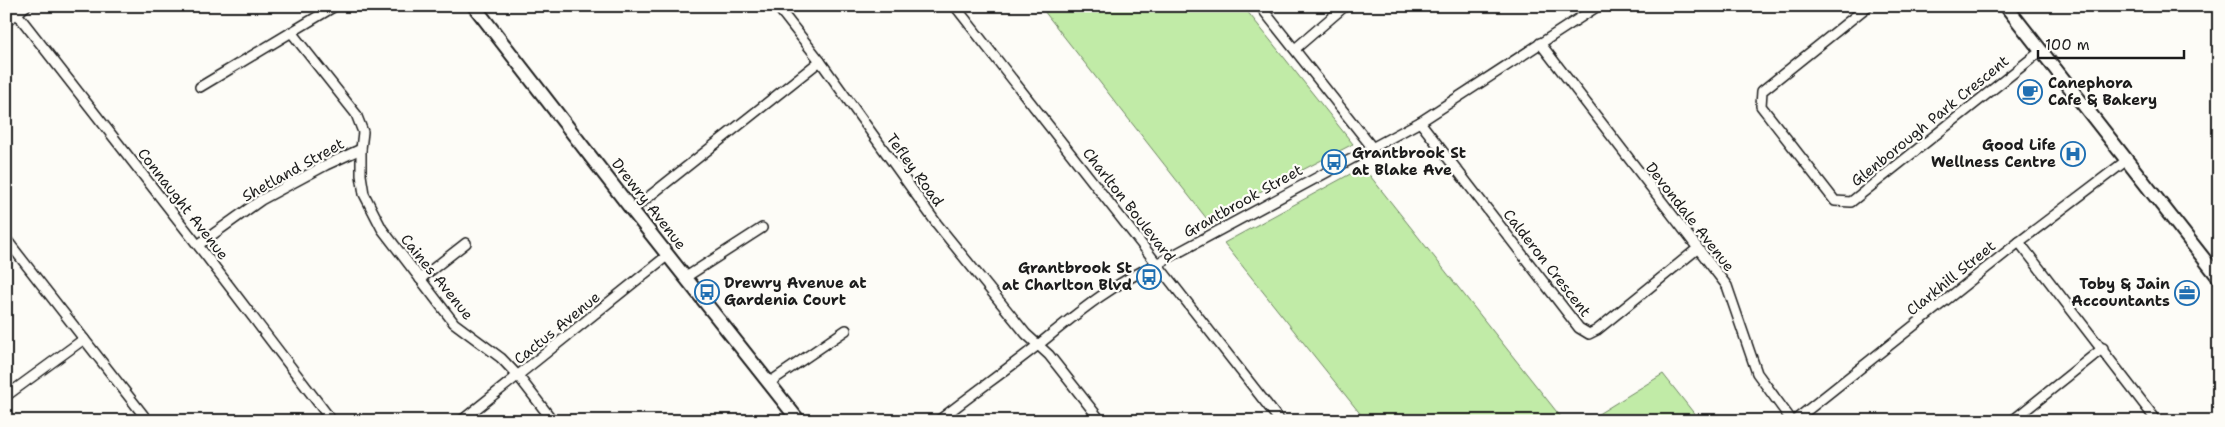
<svg xmlns="http://www.w3.org/2000/svg" width="2225" height="427" font-family="'Shantell Sans',sans-serif">
<style>
.green{fill:#c1eba7;stroke:#6e8462}
.lines{fill:none;stroke-linecap:round;stroke-linejoin:round}
.street-casing{stroke:#1c1c1c;stroke-width:12}
.secondary-casing{stroke:#1c1c1c;stroke-width:16}
.street{stroke:#fdfcf7;stroke-width:9}
.secondary{stroke:#fdfcf7;stroke-width:12}
.labels{text-anchor:middle;stroke-width:4.5;stroke-linejoin:round;paint-order:stroke}
.poi-label{font-size:15px;font-weight:bold;fill:#1c1c1c;stroke:#fdfcf7;text-anchor:start}
.street-label{font-size:15px;fill:#1c1c1c;stroke:#fdfcf7}
</style>
<rect width="100%" height="100%" fill="#fdfcf7"/>
<filter id="ink" filterUnits="userSpaceOnUse"><feTurbulence type="fractalNoise" baseFrequency=".02" numOctaves="2"/><feDisplacementMap in="SourceGraphic" scale="10" xChannelSelector="R" yChannelSelector="G"/><feConvolveMatrix kernelMatrix="1 2 1 2 8 2 1 2 1" color-interpolation-filters="sRGB"/></filter>
<g filter="url(#ink)">
<!-- green -->
<g class="green">
<path d="M1040,6h203l110,138 -146,75z"/>
<path d="M1363,167l201,254h-198l-142,-178z"/>
<path d="M1663,374l37,47h-114h1z"/>
</g>
<g class="lines">
<defs>
<g id="street">
<path d="M11,6l196,251 125,164"/>
<path d="M777,6l43,55 117,163 89,110 23,21 52,66"/>
<path d="M955,6l325,415"/>
<path d="M1260,6l111,140"/>
<path d="M1868,6l-106,85 -1,15 74,95 16,1 190,-151"/>
<path d="M2217,6l2,2"/>
<path d="M6,22l20,-16"/>
<path d="M291,32l65,82 7,18 -2,17v26l3,19 18,35 72,94 47,35 18,19 34,44"/>
<path d="M1540,43l187,243 30,87 35,48"/>
<path d="M1295,49l50,-43"/>
<path d="M200,87l135,-81"/>
<path d="M1420,122l159,206 10,6 8,-4 100,-81"/>
<path d="M632,210l188,-149"/>
<path d="M6,239l142,182"/>
<path d="M2019,242l138,179"/>
<path d="M198,245l63,-45 65,-35 35,-16"/>
<path d="M686,277l76,-49"/>
<path d="M420,279l46,-36"/>
<path d="M770,382l76,-52"/>
<path d="M6,396l78,-57"/>
<path d="M461,421l207,-166"/>
<path d="M938,421c33,-26 67,-50 100,-76 41,-33 71,-59 119,-81l263,-142 178,-116"/>
<path d="M1794,421l225,-179 108,-82"/>
<path d="M2012,421l91,-73"/>
</g>
<g id="secondary">
<path d="M474,6l158,204 167,211"/>
<path d="M2006,6l213,272"/>
</g>
</defs>
<!-- street casing -->
<use href="#street" class="street-casing"/>
<!-- secondary casing -->
<use href="#secondary" class="secondary-casing"/>
<!-- street -->
<use href="#street" class="street"/>
<!-- secondary -->
<use href="#secondary" class="secondary"/>
</g>
</g>
<!-- icons -->
<defs>
<symbol id="cafe-ring" viewBox="-11 -11 22 22"><circle r="9.5" fill="#fdfcf7" stroke="#1f6fb2" stroke-width="1.5"/><path d="M-5.5-4.5H6V0H3Q3 3.5 0 3.5H-2.5Q-5.5 3.5-5.5 0ZM3-3.2v2h1.7v-2ZM-6 4.5H4V6H-6Z" fill="#1f6fb2"/></symbol>
<symbol id="hospital-ring" viewBox="-11 -11 22 22"><circle r="9.5" fill="#fdfcf7" stroke="#1f6fb2" stroke-width="1.5"/><path d="M-5-5h3v3.5h4V-5h3V5h-3V1.5h-4V5h-3Z" fill="#1f6fb2"/></symbol>
<symbol id="bus-ring" viewBox="-11 -11 22 22"><circle r="9.5" fill="#fdfcf7" stroke="#1f6fb2" stroke-width="1.5"/><path d="M-5-6H5V4H4V6H2V4H-2V6H-4V4H-5ZM-3.5-4V0h7V-4ZM-3.5 1.2v1.5H-2V1.2ZM2 1.2v1.5H3.5V1.2Z" fill="#1f6fb2"/></symbol>
<symbol id="office-ring" viewBox="-11 -11 22 22"><circle r="9.5" fill="#fdfcf7" stroke="#1f6fb2" stroke-width="1.5"/><path d="M-6-3h4V-5.5h4V-3h4V5H-6ZM-1-4.5V-3h2v-1.5ZM-6 0V1H6V0Z" fill="#1f6fb2"/></symbol>
</defs>
<g fill-rule="evenodd">
<use href="#cafe-ring" x="2016" y="78" width="28" height="28"/>
<use href="#hospital-ring" x="2059" y="140" width="28" height="28"/>
<use href="#bus-ring" x="1320" y="148" width="28" height="28"/>
<use href="#bus-ring" x="1135" y="263" width="28" height="28"/>
<use href="#bus-ring" x="693" y="278" width="28" height="28"/>
<use href="#office-ring" x="2173" y="279" width="28" height="28"/>
</g>
<g class="labels">
<!-- poi labels -->
<g class="poi-label">
<text x="2048" y="88">Canephora<tspan x="2048" dy="17">Cafe &amp; Bakery</tspan></text>
<text x="2056" y="150" text-anchor="end">Good Life<tspan x="2056" dy="17">Wellness Centre</tspan></text>
<text x="1352" y="158">Grantbrook St<tspan x="1352" dy="17">at Blake Ave</tspan></text>
<text x="1132" y="273" text-anchor="end">Grantbrook St<tspan x="1132" dy="17">at Charlton Blvd</tspan></text>
<text x="724" y="288">Drewry Avenue at<tspan x="724" dy="17">Gardenia Court</tspan></text>
<text x="2170" y="289" text-anchor="end">Toby &amp; Jain<tspan x="2170" dy="17">Accountants</tspan></text>
</g>
<!-- street labels -->
<g class="street-label">
<text transform="translate(1930 121) rotate(-39)" y="5">Glenborough Park Crescent</text>
<text transform="translate(293 170) rotate(-29)" y="5">Shetland Street</text>
<text transform="translate(915 170) rotate(54)" y="5">Tefley Road</text>
<text transform="translate(1243 201) rotate(-29)" y="5">Grantbrook Street</text>
<text transform="translate(183 204) rotate(52)" y="5">Connaught Avenue</text>
<text transform="translate(649 204) rotate(52)" y="5">Drewry Avenue</text>
<text transform="translate(1129 205) rotate(52)" y="5">Charlton Boulevard</text>
<text transform="translate(1690 217) rotate(52)" y="5">Devondale Avenue</text>
<text transform="translate(1547 263) rotate(52)" y="5">Calderon Crescent</text>
<text transform="translate(437 277) rotate(51)" y="5">Caines Avenue</text>
<text transform="translate(1951 278) rotate(-39)" y="5">Clarkhill Street</text>
<text transform="translate(557 328) rotate(-39)" y="5">Cactus Avenue</text>
</g>
</g>
<!-- margin -->
<rect width="2225" height="427" fill="none" stroke="#fdfcf7" stroke-width="25"/>
<rect x="12" y="12" width="2200" height="402" fill="none" stroke="#1c1c1c" stroke-width="2" filter="url(#ink)"/>
<!-- scale -->
<path d="M2038 50v8h146v-8" fill="none" stroke="#1c1c1c" stroke-width="2.5"/>
<text x="2045" y="50" font-size="15" fill="#1c1c1c" stroke="#fdfcf7" stroke-width="4" paint-order="stroke">100 m</text>
</svg>
